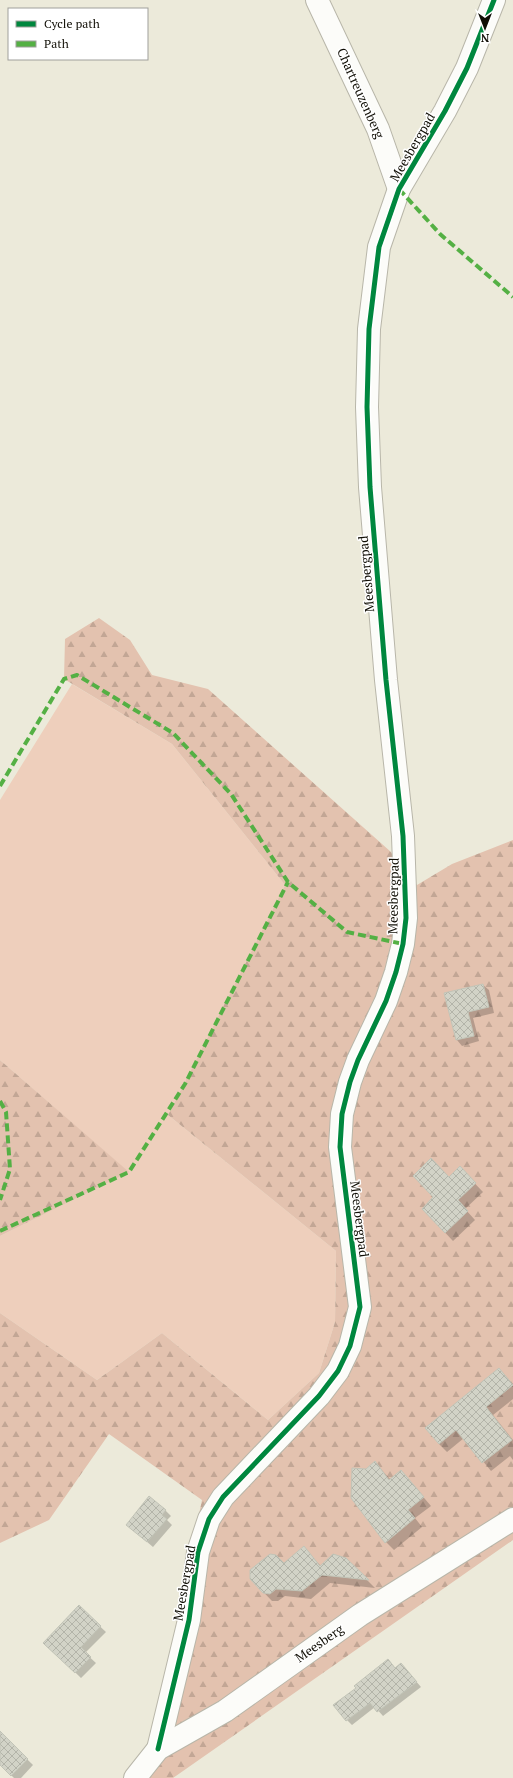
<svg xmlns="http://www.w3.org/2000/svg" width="513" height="1778" font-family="'PT Serif',serif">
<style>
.green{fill:#eecfbc}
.forest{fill:url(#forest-firs)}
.shadow{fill:#0003}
.building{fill:url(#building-cross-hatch);stroke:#c2c4b7}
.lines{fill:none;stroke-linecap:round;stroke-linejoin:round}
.minor-casing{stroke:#b8b6a9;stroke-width:24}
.minor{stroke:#fcfcf9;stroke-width:22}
.quiet{stroke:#54b044;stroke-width:4;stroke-dasharray:8 4;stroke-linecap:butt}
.cycleway-casing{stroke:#fff;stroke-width:8}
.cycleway{stroke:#00873e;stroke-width:5}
.labels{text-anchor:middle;stroke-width:3;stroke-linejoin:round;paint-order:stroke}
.street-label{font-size:13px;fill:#100e05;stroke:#fff}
</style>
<defs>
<pattern id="forest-firs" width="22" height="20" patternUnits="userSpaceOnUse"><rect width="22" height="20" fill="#e3c2af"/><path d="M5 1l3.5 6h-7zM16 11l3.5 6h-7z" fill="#c2a695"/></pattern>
<pattern id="building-cross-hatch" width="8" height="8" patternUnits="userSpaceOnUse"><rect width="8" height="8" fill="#d2d3c7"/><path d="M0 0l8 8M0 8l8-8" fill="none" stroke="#b3b4a9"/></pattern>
</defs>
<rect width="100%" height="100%" fill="#eceada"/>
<!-- green -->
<path class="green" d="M72,684l100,60 113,141 -117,230 168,136 -1,71 -16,51 -51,47 -106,-87 -65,47 -97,-67v-77l128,-64 -128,-112v-260z"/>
<!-- forest -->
<g class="forest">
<path d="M99,618l31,22 22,35 56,14 183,163 26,33 35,-21 61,-24v700l-340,238h-29l58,-278 -93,-66 -60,86 -49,23v-230l97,67 65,-47 106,87 51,-47 16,-51 1,-71 -168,-136 117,-230 -113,-141 -108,-65 1,-40z"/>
<path d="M0,1060l129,112 -129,64z"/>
</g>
<!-- shadow -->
<g class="shadow">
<path d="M483,985l6,5 5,23 -21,5 6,23 -17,5 -5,-6 -12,-46z"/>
<path d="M460,1168l23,24 -18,17 10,11 -22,21 -30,-32z"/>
<path d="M499,1369l14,15v15l-20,16 20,25v20l-3,-4 -19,15 -27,-33 -17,14 -8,-8z"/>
<path d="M375,1463l16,17 10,-9 30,35 -16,12 7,9 -28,23 -8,-8 -20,-72z"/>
<path d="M165,1510l6,6 -4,4 5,5 -19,22 -20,-17z"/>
<path d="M311,1556l10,10 25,-7 29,29 -45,-5 -19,16 -26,-3 -7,5h-6l-21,-22 33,-15z"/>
<path d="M79,1607l27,25 -21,21 11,10 -15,15 -36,-35z"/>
<path d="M388,1660l8,9 5,-5 20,23 -38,29 -8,-9 -23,18 -5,-5 10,-32z"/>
<path d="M0,1733l33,32 -12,13h-7l-14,-14z"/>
</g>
<!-- building -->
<g class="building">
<path d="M483,984l6,23 -21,5 6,24 -18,4 -12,-47z"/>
<path d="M431,1158l18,19 11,-11 16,17 -18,17 10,11 -23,22 -23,-24 11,-12 -20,-21z"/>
<path d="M499,1368l14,17 -27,22 26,33 -30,23 -26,-33 -17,14 -14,-16z"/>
<path d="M375,1461l14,19 12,-10 23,27 -16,13 7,8 -30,25 -34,-45 1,-30 14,1z"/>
<path d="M149,1496l17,14 -4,5 5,4 -20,23 -21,-17z"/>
<path d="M304,1546l16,20 13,-12 13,4 23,22 -47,-5 -20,16 -26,-2 -6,5 -7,-1 -13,-14v-9l20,-16 6,1 8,8z"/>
<path d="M79,1605l22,21 -20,21 10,10 -16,16 -32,-30z"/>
<path d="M388,1659l7,9 6,-5 16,19 -40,30 -7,-9 -24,18 -13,-16 23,-17 -2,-2z"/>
<path d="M0,1731l28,28 -17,17 -11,-11z"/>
</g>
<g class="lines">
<defs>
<g id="minor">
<path d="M317,0l61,129 21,60"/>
<path d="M158,1749l31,-129 9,-68 11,-33 14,-22 96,-101 19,-25 12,-25 10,-39 -20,-160 2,-33 8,-32 8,-22 28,-59 10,-29 7,-28 3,-26 -3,-82 -17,-156 -16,-193 -3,-80 2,-78 10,-82 20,-58 46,-78 22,-43 27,-68"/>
<path d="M135,1778l23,-29 67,-38 135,-96 153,-96"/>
</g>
</defs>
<!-- minor casing -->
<use href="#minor" class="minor-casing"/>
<!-- minor -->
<use href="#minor" class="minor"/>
<!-- quiet -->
<g class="quiet">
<path d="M399,189l41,45 73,63"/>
<path d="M0,786l64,-107 13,-4 96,58 58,61 57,88 59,50 56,12"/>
<path d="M0,1101l6,11 4,57 -10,31"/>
<path d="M0,1231l129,-59 56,-88 103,-202"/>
</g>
<defs>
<path id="cycleway" d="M158,1749l31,-129 9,-68 11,-33 14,-22 96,-101 19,-25 12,-25 10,-39 -20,-160 2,-33 8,-32 8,-22 28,-59 10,-29 7,-28 3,-26 -3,-82 -17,-156 -16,-193 -3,-80 2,-78 10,-82 20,-58 46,-78 22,-43 27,-68"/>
</defs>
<!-- cycleway casing -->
<use href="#cycleway" class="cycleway-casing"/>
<!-- cycleway -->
<use href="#cycleway" class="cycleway"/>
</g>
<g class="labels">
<!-- street labels -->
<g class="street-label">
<text transform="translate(361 93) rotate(66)" y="5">Chartreuzenberg</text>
<text transform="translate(412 147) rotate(-60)" y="5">Meesbergpad</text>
<text transform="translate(366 574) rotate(-95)" y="5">Meesbergpad</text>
<text transform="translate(393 896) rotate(-89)" y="5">Meesbergpad</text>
<text transform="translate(360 1219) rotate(83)" y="5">Meesbergpad</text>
<text transform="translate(184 1583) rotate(-80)" y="5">Meesbergpad</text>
<text transform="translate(319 1643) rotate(-35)" y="5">Meesberg</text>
</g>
</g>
<!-- legend -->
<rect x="8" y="8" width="140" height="52" fill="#ffffff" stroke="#9f9f9b"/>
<rect x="16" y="21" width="20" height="6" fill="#00873e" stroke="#9f9f9b"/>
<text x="44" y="28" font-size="12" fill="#100e05">Cycle path</text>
<rect x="16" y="41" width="20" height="6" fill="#54b044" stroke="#9f9f9b"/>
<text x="44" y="48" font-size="12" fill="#100e05">Path</text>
<!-- north arrow -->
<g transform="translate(485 28) rotate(180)" stroke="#ffffff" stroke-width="3" paint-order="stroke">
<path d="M0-3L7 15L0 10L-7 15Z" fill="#100e05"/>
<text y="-6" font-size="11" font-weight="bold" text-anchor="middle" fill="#100e05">N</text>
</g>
</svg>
